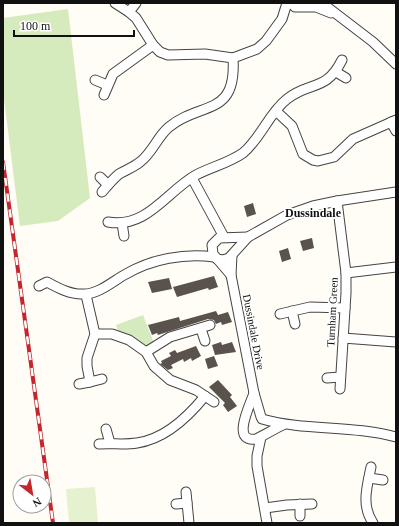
<svg xmlns="http://www.w3.org/2000/svg" width="399" height="526" font-family="'Times New Roman',serif">
<style>
.green{fill:#d5ebbd}
.pitch{fill:#e6f2cf}
.building{fill:#5a524d}
.lines{fill:none;stroke-linecap:round;stroke-linejoin:round}
.minor-casing{stroke:#444;stroke-width:11}
.minor{stroke:#fff;stroke-width:9}
.rail-casing{stroke:#c4262e;stroke-width:4}
.rail{stroke:#fff;stroke-width:2.5;stroke-dasharray:8;stroke-linecap:butt}
.labels{text-anchor:middle;stroke-width:4;stroke-linejoin:round;paint-order:stroke}
.street-label{font-size:11px;fill:#111;stroke:#fff}
.neighbourhood-label{font-size:12px;font-weight:bold;fill:#111;stroke:#fff}
</style>
<rect width="100%" height="100%" fill="#fffdf5"/>
<!-- green -->
<g class="green">
<path d="M68,9l22,189 -32,23 -38,5 -17,-135v-73z"/>
<path d="M143,315l11,28 -9,3 -14,-11 -13,-4 -2,-6z"/>
</g>
<!-- pitch -->
<path class="pitch" d="M95,487l3,36h-29l-3,-34z"/>
<!-- building -->
<g class="building">
<path d="M253,203l3,11 -9,3 -3,-11z"/>
<path d="M312,238l2,10 -11,3 -3,-10z"/>
<path d="M288,248l3,11 -9,3 -3,-11z"/>
<path d="M214,276l4,11 -9,3 -1,-2 -31,9 -4,-10z"/>
<path d="M169,278l3,11 -20,4 -4,-11z"/>
<path d="M216,311l2,4 10,-3 4,10 -10,3 -1,-3 -5,2 -2,-4 -6,-1 -50,16 -1,-2 -5,2 -4,-10 31,-8 1,4z"/>
<path d="M221,342l1,3 10,-3 4,10 -21,3 -3,-10z"/>
<path d="M196,346l5,10 -9,5 -1,-3 -7,4 -1,-3 -12,6 2,3 -5,2 -8,-6 2,-1 -1,-2 10,-5 -2,-3 6,-3 2,3z"/>
<path d="M214,356l4,10 -10,3 -3,-10z"/>
<path d="M218,380l14,15 -2,2 7,9 -9,6 -5,-7 2,-2 -16,-16z"/>
</g>
<g class="lines">
<defs>
<g id="minor">
<path d="M115,3l14,9 7,6 17,27 7,7 8,3 37,-1 28,4 24,-9 9,-8 16,-22 5,-16"/>
<path d="M291,3l4,4h21l15,6"/>
<path d="M322,3l51,39 23,22"/>
<path d="M129,12l7,-9"/>
<path d="M336,72l10,6"/>
<path d="M95,80l12,5"/>
<path d="M104,95l9,-21 40,-29"/>
<path d="M276,111l16,15 11,28 10,6 5,1 16,-4 19,-18 43,-19"/>
<path d="M391,122l5,9"/>
<path d="M100,177l8,8"/>
<path d="M192,178l32,59"/>
<path d="M102,192c5,-6 11,-13 17,-18 7,-4 15,-7 21,-12 13,-10 17,-25 29,-35 31,-26 68,-9 64,-69"/>
<path d="M337,201l9,72v20l-6,96"/>
<path d="M108,222c39,7 59,-31 88,-47 15,-8 33,-12 47,-22 18,-15 26,-40 44,-54 23,-18 39,-7 55,-39"/>
<path d="M122,223l2,13"/>
<path d="M232,255l-1,20 23,118 7,24"/>
<path d="M217,259l6,1 6,-2 19,-21 39,-22 26,-9 24,-5 59,-9"/>
<path d="M346,273l50,-6"/>
<path d="M231,275l-18,-21 -1,-9 7,-7 29,-1"/>
<path d="M39,286l8,-4c11,6 24,13 37,12 15,0 29,-13 42,-20 26,-15 58,-21 88,-17"/>
<path d="M86,295l9,39 -8,24v8l3,16 12,-3"/>
<path d="M292,311l3,13"/>
<path d="M280,314l30,-7 35,1"/>
<path d="M201,329l4,12"/>
<path d="M95,334h17l17,6 17,12 8,14 16,14 26,10 18,12"/>
<path d="M343,338l53,4"/>
<path d="M146,352l24,-15 40,-12"/>
<path d="M327,378l13,-1"/>
<path d="M79,384l11,-2"/>
<path d="M254,393c-3,10 -24,50 2,46 3,-1 22,-12 27,-14"/>
<path d="M262,419c43,12 90,6 134,18"/>
<path d="M106,429l4,14"/>
<path d="M261,437l-4,19v10l10,57"/>
<path d="M99,444c13,-1 25,1 38,-1 28,-4 51,-26 68,-47"/>
<path d="M371,467c-4,20 -10,38 2,56"/>
<path d="M369,478l14,2"/>
<path d="M186,492l3,31"/>
<path d="M176,504l11,-1"/>
<path d="M300,504v12"/>
<path d="M265,508l22,-3 25,-1"/>
</g>
</defs>
<!-- minor casing -->
<use href="#minor" class="minor-casing"/>
<!-- minor -->
<use href="#minor" class="minor"/>
<defs>
<path id="rail" d="M3,162l50,361"/>
</defs>
<!-- rail casing -->
<use href="#rail" class="rail-casing"/>
<!-- rail -->
<use href="#rail" class="rail"/>
</g>
<g class="labels">
<!-- street labels -->
<g class="street-label">
<text transform="translate(332 312) rotate(-87)" y="4">Turnham Green</text>
<text transform="translate(254 332) rotate(79)" y="4">Dussindale Drive</text>
</g>
<!-- neighbourhood labels -->
<g class="neighbourhood-label">
<text x="313" y="217">Dussindale</text>
</g>
</g>
<!-- border -->
<rect width="399" height="526" fill="none" stroke="#111111" stroke-width="8"/>
<!-- north arrow -->
<g transform="translate(32 494) rotate(149)"><circle r="19" fill="#ffffff" stroke="#a0a0a0"/>
<path d="M0-3L7 15L0 10L-7 15Z" fill="#c4262e"/>
<text y="-6" font-size="11" font-weight="bold" text-anchor="middle" fill="#111111">N</text>
</g>
<!-- scale -->
<path d="M14 30v6h120v-6" fill="none" stroke="#111111" stroke-width="2"/>
<text x="20" y="30" font-size="12" fill="#111111" stroke="#ffffff" stroke-width="3" paint-order="stroke">100 m</text>
</svg>
